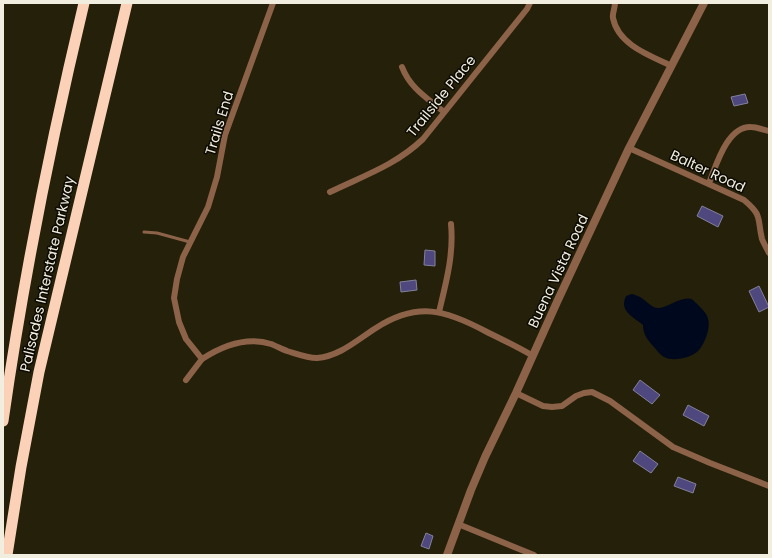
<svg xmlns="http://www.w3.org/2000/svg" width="772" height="558" font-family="Poppins,sans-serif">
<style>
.water{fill:#00081d}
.building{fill:#4f487e;stroke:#83819a}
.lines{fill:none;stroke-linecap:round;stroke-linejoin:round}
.service{stroke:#8c6248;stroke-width:3}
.minor{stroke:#8c6248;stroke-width:6}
.tertiary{stroke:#8c6248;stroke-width:8}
.motorway{stroke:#fbd1b7;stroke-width:11}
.labels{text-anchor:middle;stroke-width:3;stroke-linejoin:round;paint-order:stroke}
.street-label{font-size:14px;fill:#f1eee0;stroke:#0c0a03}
</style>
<rect width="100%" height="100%" fill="#252009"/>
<!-- water -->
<path class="water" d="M632,294c3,1 6,2 8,3 6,3 12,12 19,11 10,-1 25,-14 34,-8 4,4 12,11 14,16 5,10 -2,27 -8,34 -7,8 -26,12 -35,7 -4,-2 -8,-8 -11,-11 -6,-7 -10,-12 -10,-21 -11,-9 -24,-14 -17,-29z"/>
<!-- building -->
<g class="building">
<path d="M745,94l3,9 -14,3 -3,-9z"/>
<path d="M702,206l21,10 -5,11 -21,-11z"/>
<path d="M425,250l10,1v15l-11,-1z"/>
<path d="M416,280l1,10 -16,2 -1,-10z"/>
<path d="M759,286l10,21 -10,5 -10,-21z"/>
<path d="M640,380l20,15 -8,9 -19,-14z"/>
<path d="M688,405l21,11 -5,10 -21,-11z"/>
<path d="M640,451l18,13 -7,9 -18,-12z"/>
<path d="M678,477l18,7 -3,9 -19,-7z"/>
<path d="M426,533l7,3 -4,13 -8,-3z"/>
</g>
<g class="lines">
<!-- service -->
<path class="service" d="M144,232l13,1 33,9"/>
<!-- minor -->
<g class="minor">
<path d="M273,3l-48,132 -8,42 -9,30 -25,50 -6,22 -3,19 5,24 7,17 16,20c20,-13 44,-23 69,-15 5,2 11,5 16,7 10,3 20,7 30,7 23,-2 40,-18 59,-30 42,-27 70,-18 111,4 16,8 31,15 46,24"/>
<path d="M615,3c0,5 -3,11 -2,15 5,27 38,38 59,48"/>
<path d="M402,67c8,21 25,31 42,45"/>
<path d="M629,148l115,52c19,16 13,18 18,39 2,5 5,10 7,14"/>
<path d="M709,183c7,-17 18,-57 42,-56 6,0 12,3 18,4"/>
<path d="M330,192c33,-16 66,-27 93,-53l104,-130 3,-6"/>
<path d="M439,312c7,-29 15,-58 12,-88"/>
<path d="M186,380l16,-21"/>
<path d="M516,393l27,13 9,1 10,-1 14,-10 8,-3 8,-1 18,9 63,46 37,16 59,23"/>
<path d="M458,524l76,31"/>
</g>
<!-- tertiary -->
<path class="tertiary" d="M447,555l24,-65 14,-33 31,-64 41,-91 72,-154 75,-145"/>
<!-- motorway -->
<g class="motorway">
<path d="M3,421c20,-141 48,-280 81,-418"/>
<path d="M7,555l14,-88 18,-95 88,-369"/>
</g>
</g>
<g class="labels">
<!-- street labels -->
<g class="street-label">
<text transform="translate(441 96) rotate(-51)" y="5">Trailside Place</text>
<text transform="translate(219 123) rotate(-73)" y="5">Trails End</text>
<text transform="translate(708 171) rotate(25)" y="5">Balter Road</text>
<text transform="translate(558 271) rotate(-65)" y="5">Buena Vista Road</text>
<text transform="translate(47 274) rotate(-77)" y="5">Palisades Interstate Parkway</text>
</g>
</g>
<!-- border -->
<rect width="772" height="558" fill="none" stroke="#f1eee0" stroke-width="8"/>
</svg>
